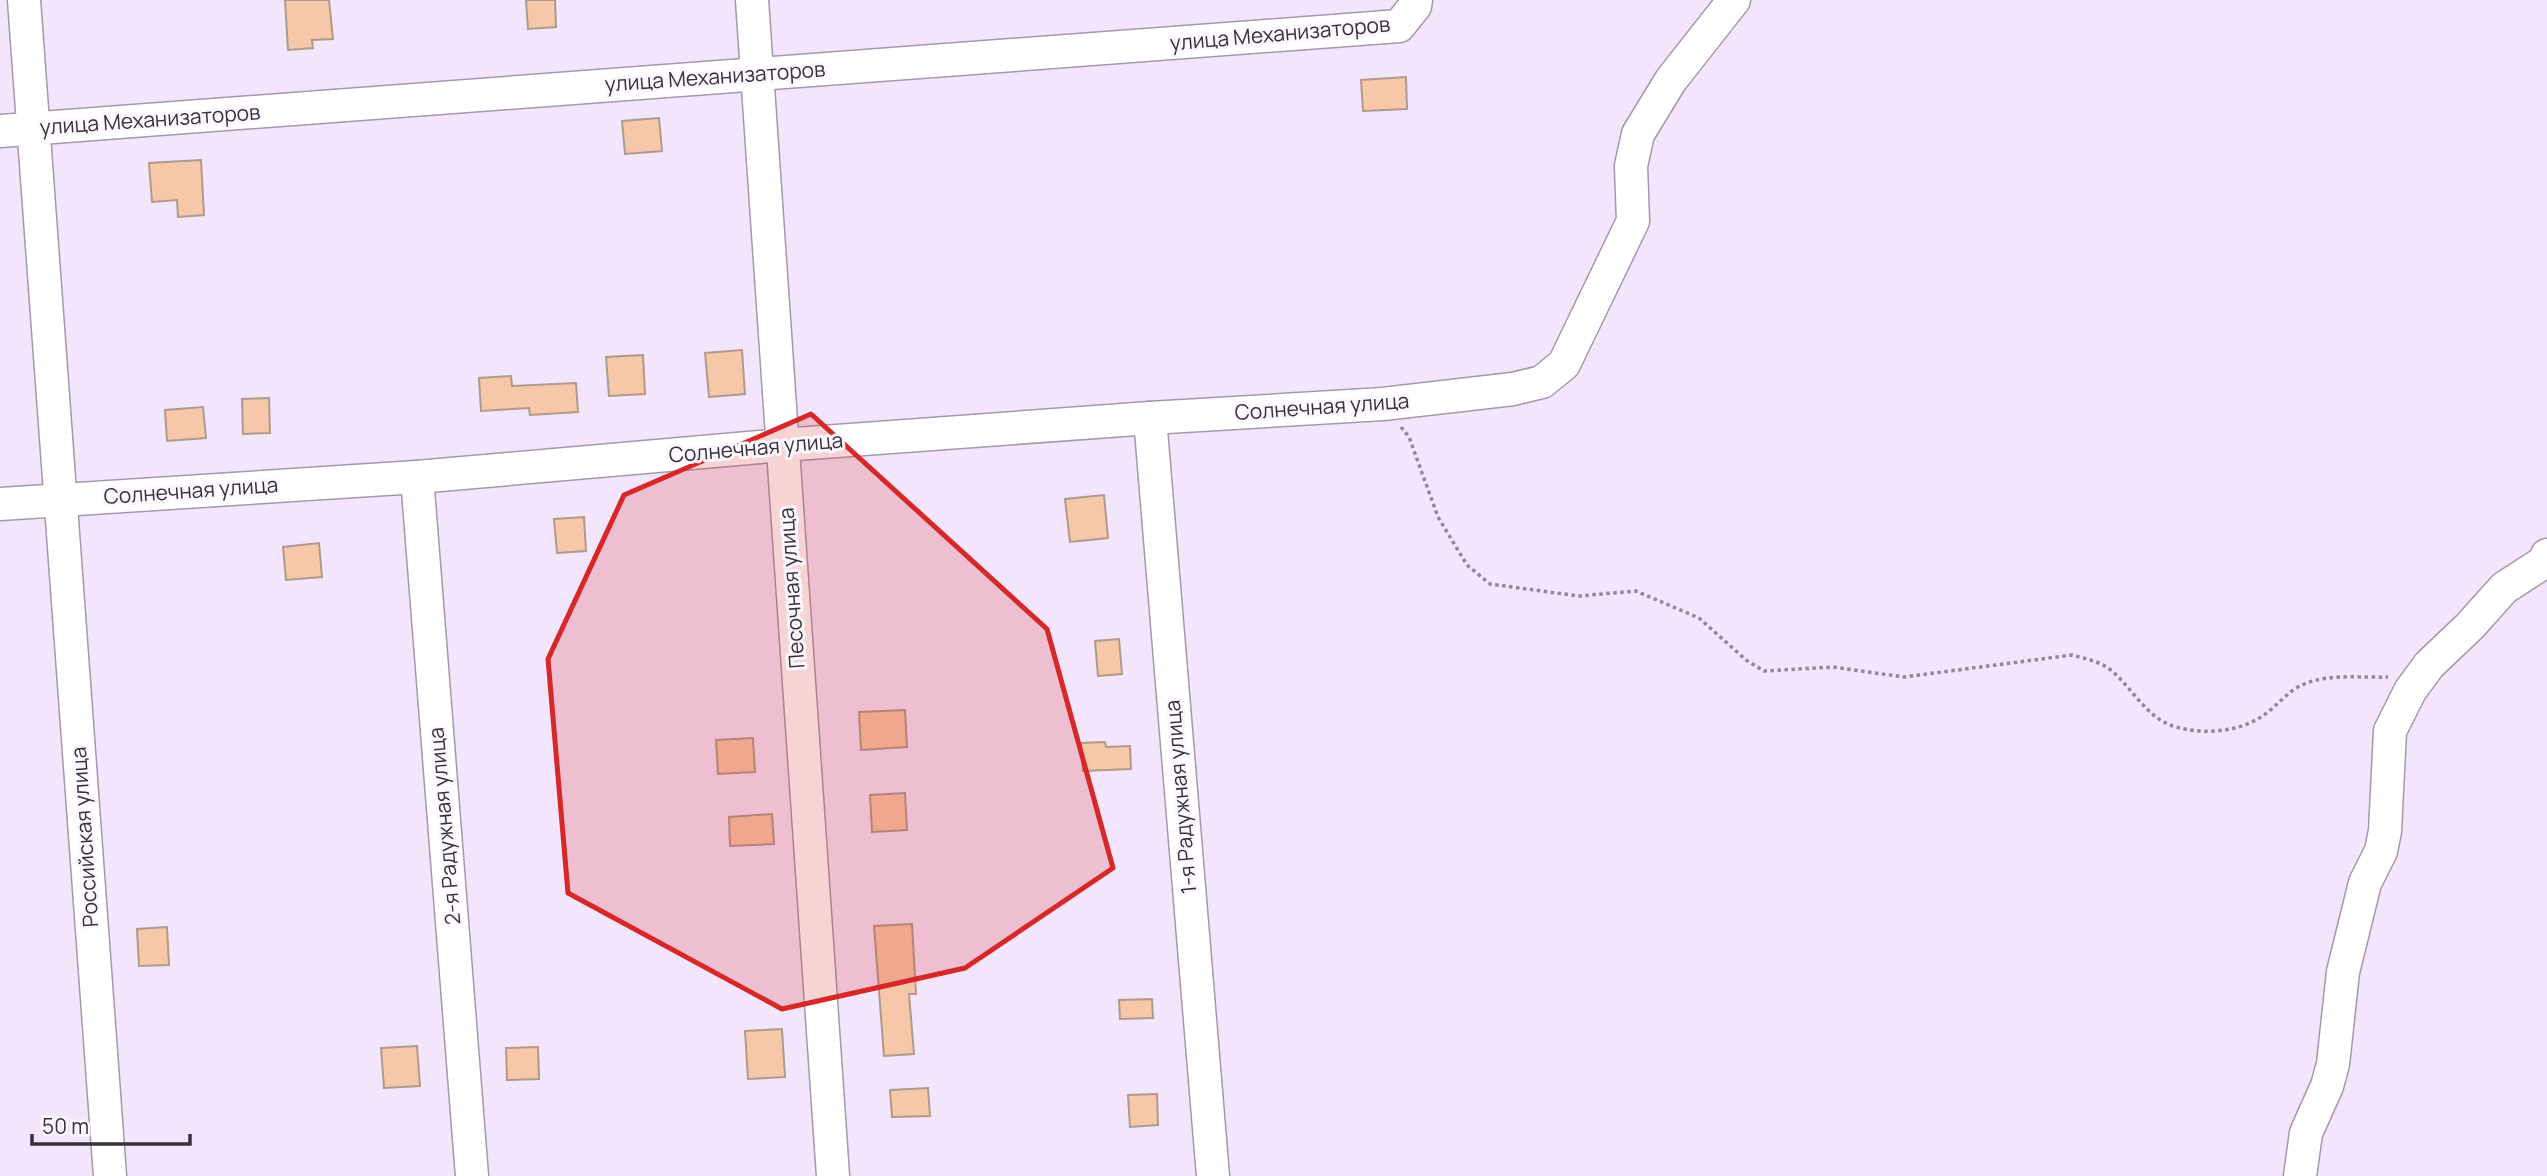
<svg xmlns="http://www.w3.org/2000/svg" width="2547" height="1176" font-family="Manrope,sans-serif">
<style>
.building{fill:#f6c7a8;stroke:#af9a8b;stroke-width:2}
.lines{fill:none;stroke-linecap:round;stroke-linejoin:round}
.minor-casing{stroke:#a598ac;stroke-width:35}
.path{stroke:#918897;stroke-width:3.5;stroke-dasharray:3.5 3.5;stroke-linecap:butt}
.minor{stroke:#fff;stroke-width:32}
.marked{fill:#d62828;fill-opacity:0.2;stroke:#d62828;stroke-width:5;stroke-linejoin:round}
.labels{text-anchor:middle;stroke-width:6;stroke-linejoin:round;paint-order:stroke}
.street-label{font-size:21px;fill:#37323a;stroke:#fcf6ff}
</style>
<rect width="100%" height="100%" fill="#f3e5fb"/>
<!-- building -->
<g class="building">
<path d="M285,0h44l4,39 -21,1 1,8 -25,2z"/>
<path d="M526,0h29l1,27 -28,2z"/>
<path d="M1406,77l1,32 -44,2 -2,-31z"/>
<path d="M659,118l3,33 -37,3 -3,-33z"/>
<path d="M201,160l3,55 -26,2 -1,-17 -25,2 -3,-39z"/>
<path d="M742,350l3,44 -36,3 -4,-44z"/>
<path d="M643,355l2,39 -36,2 -3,-39z"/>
<path d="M511,376l1,10 64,-3 2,29 -48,3 -1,-7 -48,3 -2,-33z"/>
<path d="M269,398l1,35 -27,1 -1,-35z"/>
<path d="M203,407l3,31 -39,3 -2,-31z"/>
<path d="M1104,495l4,43 -38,4 -5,-43z"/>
<path d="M584,517l2,34 -29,2 -3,-34z"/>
<path d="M319,543l3,34 -36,3 -3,-33z"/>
<path d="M1119,639l3,35 -24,2 -3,-35z"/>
<path d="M905,710l2,37 -46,3 -2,-38z"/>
<path d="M753,738l2,34 -37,2 -2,-34z"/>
<path d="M1105,742l1,5 24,-1 1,23 -48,2 -2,-28z"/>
<path d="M905,793l2,37 -35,2 -2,-37z"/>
<path d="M772,814l2,30 -44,2 -1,-29z"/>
<path d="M912,924l4,70h-7l5,60 -30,2 -10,-130z"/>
<path d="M167,927l2,38 -30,1 -2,-37z"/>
<path d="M1152,999l1,19 -33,1 -1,-19z"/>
<path d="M782,1029l3,48 -37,2 -3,-48z"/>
<path d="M417,1046l3,40 -36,2 -3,-40z"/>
<path d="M538,1047l1,32 -32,1 -1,-32z"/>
<path d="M928,1088l2,28 -38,1 -2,-27z"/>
<path d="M1157,1094l1,31 -28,2 -2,-32z"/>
</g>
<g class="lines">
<defs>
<g id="minor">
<path d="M24,0l86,1176"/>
<path d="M752,0l81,1176"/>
<path d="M0,131l1399,-105 16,-20 1,-6"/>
<path d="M1150,418l63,758"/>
<path d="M417,477l55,699"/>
<path d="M0,504l417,-27 365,-32 368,-27 233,-14 130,-15 29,-7 22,-18 69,-143 -2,-55 7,-32 33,-54 63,-80"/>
<path d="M2300,1176l6,-43 21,-47 6,-22 10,-92 22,-89 16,-32 4,-20 5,-100 20,-40 19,-26 41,-39 34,-38 40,-26 3,-7"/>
</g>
</defs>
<!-- minor casing -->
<use href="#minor" class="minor-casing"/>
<!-- path -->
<path class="path" d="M1401,427l8,10 29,80 29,48 23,19 89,12 57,-5 63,27 47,42 18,11 69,-4 71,10 168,-22c14,4 28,6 40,16 21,18 35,48 64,56 28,8 64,5 88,-12 13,-9 24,-24 38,-30 25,-12 59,-7 86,-8"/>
<!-- minor -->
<use href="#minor" class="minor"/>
</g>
<!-- marked area -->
<path class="marked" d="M811,414l236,215 66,239 -148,100 -183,41 -214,-116 -20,-234 76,-164z"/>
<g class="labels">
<!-- street labels -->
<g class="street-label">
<text transform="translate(1280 34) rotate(-5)" y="7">улица Механизаторов</text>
<text transform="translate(715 77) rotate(-4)" y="7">улица Механизаторов</text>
<text transform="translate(150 120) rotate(-4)" y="7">улица Механизаторов</text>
<text transform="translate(1322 407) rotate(-4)" y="7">Солнечная улица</text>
<text transform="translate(756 448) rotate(-5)" y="7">Солнечная улица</text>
<text transform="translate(191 491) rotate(-4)" y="7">Солнечная улица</text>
<text transform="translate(792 588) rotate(-94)" y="7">Песочная улица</text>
<text transform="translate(1181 797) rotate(-95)" y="7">1-я Радужная улица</text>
<text transform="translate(445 826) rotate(-95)" y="7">2-я Радужная улица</text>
<text transform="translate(85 837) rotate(-94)" y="7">Российская улица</text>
</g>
</g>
<!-- scale -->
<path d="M32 1134v10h158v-10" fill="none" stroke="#37323a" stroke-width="3.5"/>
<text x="42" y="1134" font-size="21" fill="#37323a" stroke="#fcf6ff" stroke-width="5" paint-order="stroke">50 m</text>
</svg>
